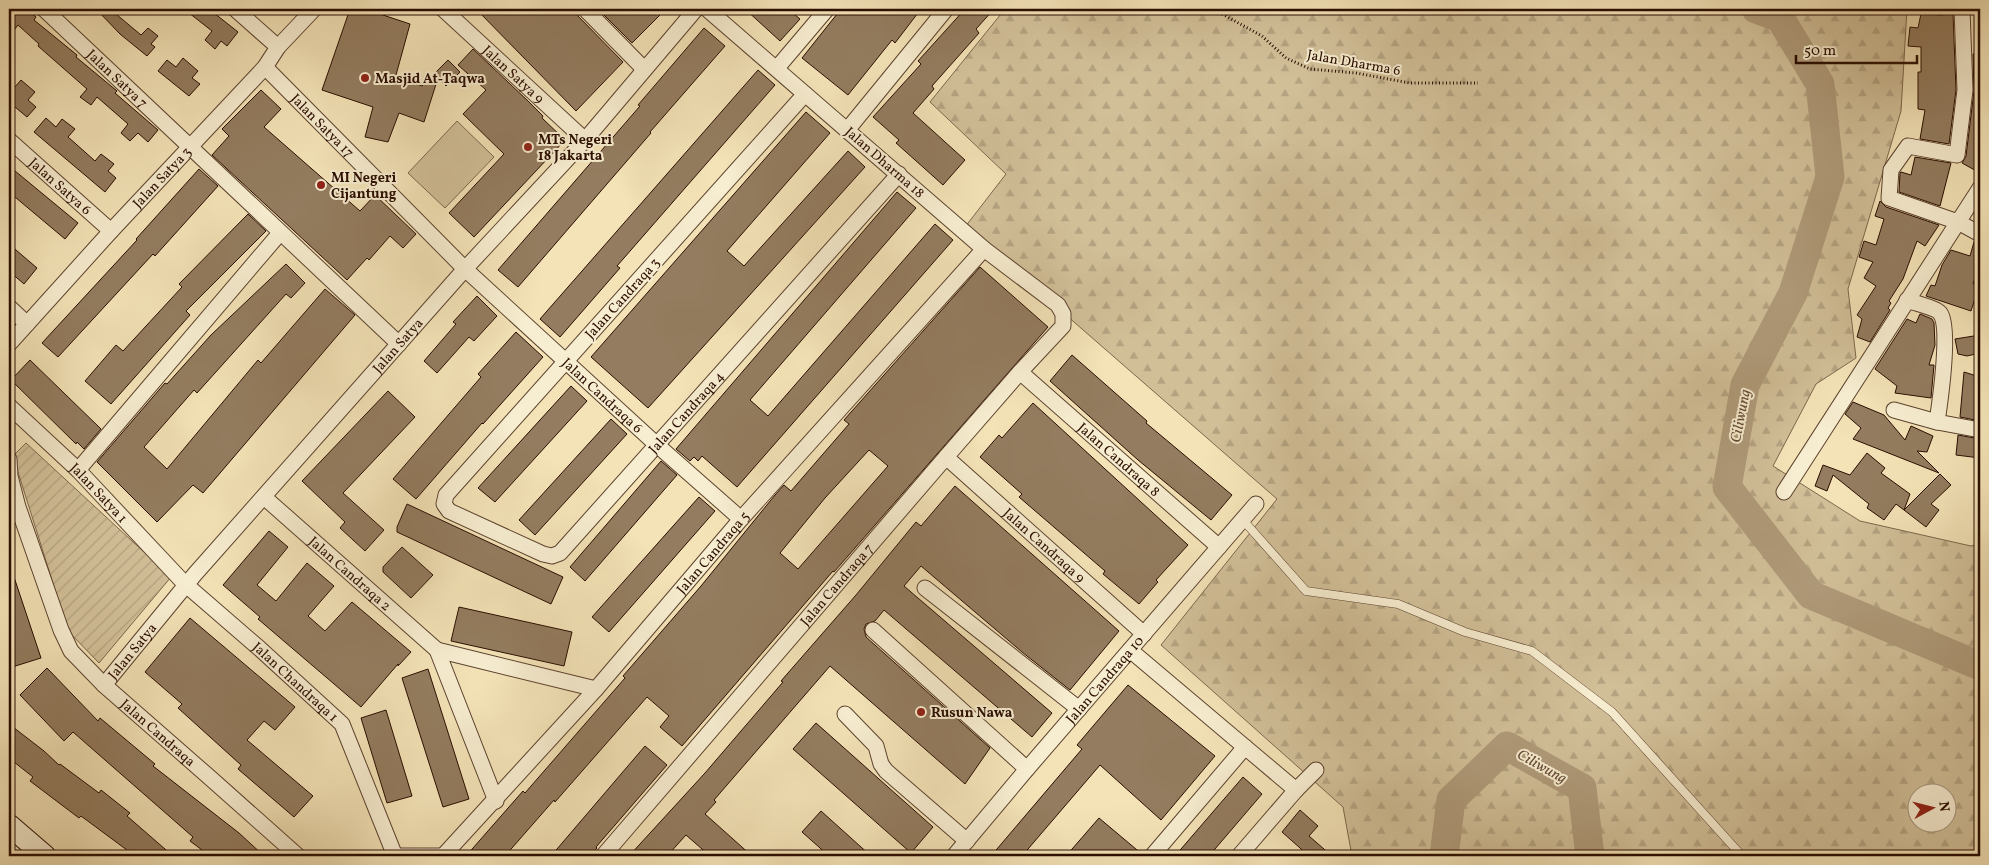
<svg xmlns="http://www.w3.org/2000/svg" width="1989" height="865" font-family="Vollkorn,serif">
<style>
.grass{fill:#d1bf98;stroke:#7e664c}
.forest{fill:url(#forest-firs);stroke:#7e664c;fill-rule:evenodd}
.garden{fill:url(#garden-furrows);stroke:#7e664c}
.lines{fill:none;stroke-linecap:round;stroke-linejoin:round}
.river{stroke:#af9a79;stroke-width:29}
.building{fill:#937c5f;stroke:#2a0d00;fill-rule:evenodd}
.lane-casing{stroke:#5c422e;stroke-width:9}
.street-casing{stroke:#5c422e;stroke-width:17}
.secondary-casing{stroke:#2a0d00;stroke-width:23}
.path{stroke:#2a0d00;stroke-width:3;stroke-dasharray:1 2.5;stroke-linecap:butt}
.lane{stroke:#f7edd0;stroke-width:8}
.street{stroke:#f7edd0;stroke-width:15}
.secondary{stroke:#f7edd0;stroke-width:21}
.poi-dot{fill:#8f2418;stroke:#f7edd0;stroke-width:2}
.labels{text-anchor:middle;stroke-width:4;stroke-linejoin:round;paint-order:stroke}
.street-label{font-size:14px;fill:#2a0d00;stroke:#f7edd0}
.poi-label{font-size:14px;font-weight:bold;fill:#2a0d00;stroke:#f7edd0;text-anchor:start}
.water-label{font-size:15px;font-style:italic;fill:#664c36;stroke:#f7edd0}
</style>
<defs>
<pattern id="forest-firs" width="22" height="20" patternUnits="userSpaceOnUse" patternTransform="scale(1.25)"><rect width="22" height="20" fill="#d1bf98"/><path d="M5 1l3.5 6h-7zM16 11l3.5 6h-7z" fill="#b4a381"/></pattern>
<pattern id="garden-furrows" width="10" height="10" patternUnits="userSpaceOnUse" patternTransform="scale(1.25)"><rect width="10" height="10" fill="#d1bf98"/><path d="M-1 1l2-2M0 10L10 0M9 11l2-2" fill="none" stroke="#b4a381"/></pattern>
</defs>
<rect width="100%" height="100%" fill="#f3e3b7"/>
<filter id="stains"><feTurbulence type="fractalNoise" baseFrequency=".004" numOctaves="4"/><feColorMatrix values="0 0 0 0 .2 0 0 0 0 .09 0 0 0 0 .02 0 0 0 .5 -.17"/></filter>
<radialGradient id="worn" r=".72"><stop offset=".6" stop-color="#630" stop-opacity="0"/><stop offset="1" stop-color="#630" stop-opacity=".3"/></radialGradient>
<!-- grass -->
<path class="grass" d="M457,121l37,36 -49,51 -37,-35z"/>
<!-- forest -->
<path class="forest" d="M1005,9h902l-6,102 -53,178 8,69 -40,26 -43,82 87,55 111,25 9,-2v312h-628l-9,-49 -182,-162 116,-146 -312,-272 41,-53 -76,-72zM1916,792h30v30h-30z"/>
<!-- garden -->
<path class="garden" d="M26,443l145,134 -72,86 -31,-32 -55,-175z"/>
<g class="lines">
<!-- river -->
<g class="river">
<path d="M1756,9l24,9 40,66 10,93 -37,116 -48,92 -18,102 84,108 169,71"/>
<path d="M1444,856l7,-56 56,-54 75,42 8,68"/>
</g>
</g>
<!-- building -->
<g class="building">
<path d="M9,9h17l10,8 -2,3 43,35 -1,2 41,34 -2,2 43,37 -10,12 -10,-9 -8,8 -9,-8 7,-9 -31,-27 -6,8 -11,-8 7,-8 -49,-43 1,-2 -21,-19 -9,12z"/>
<path d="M96,9h14l31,26 7,-7 10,8 -7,8 4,3 -8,9 -27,-22z"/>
<path d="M184,9h25l29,23 -11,14 -6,-5 -6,8 -10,-9 7,-9z"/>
<path d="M350,9h15l45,15 -14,51 26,11 26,-26 12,12 -14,14 -8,-8 -14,44 -25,-9 -11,29 -23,-5 8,-30 -51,-17z"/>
<path d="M476,9h100l2,7 45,46 -47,49z"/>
<path d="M598,9h68l-34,34z"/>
<path d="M745,9h43l12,10 -20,22z"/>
<path d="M841,9h80l-26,34 -3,-3 -44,55 -46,-37z"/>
<path d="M965,9h29l-18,20 3,4 -47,53 2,3 -21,24 52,47 -22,25 -47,-42 3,-3 -26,-23 48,-53 -3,-3z"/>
<path d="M1922,9h16l-1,6 16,-1 3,76 -7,54 -29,-5 5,-29 -7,-1v-37h3v-25l-13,-1 2,-19 8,1z"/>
<path d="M704,28l21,18 -75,86 1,1 -133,154 -20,-17 142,-164 -2,-1z"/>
<path d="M473,49l54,51 16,16 -1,2 23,22 -91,97 -25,-24 55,-59 -41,-40 23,-24 -28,-25z"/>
<path d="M1980,53v120l-18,-10 4,-7 8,-65 -1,-37z"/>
<path d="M183,58l15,13 -6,7 8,6 -11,12 -31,-25 9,-11 9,7z"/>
<path d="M758,70l17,15 -158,181 3,2 -60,69 -20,-18z"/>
<path d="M21,80l14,12 -7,8 8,7 -9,10 -18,-15v-18l5,4z"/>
<path d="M261,90l20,19 -17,18 96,84 15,-16 41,39 -13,14 -13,-12 -21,24 -2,-2 -20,22 -135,-125 17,-19 -7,-7z"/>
<path d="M806,112l24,21 -103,118 17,15 104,-115 17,16 -217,241 -57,-51z"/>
<path d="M46,118l10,9 6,-8 13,10 -7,8 8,7 19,17 6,-7 13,10 -6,7 8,7 -11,14 -71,-60z"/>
<path d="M1915,157l36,6 -11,43 -41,-14 1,-19 1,-1 10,3z"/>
<path d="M9,166l69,57 -13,16 -56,-47z"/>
<path d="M199,169l19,17 -63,70 -2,-2 -95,103 -16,-14 95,-103 -1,-1z"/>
<path d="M897,192l19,16 -166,192 18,16 167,-192 18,16 -216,247 -35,-31 -4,5 -4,-4 -4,4 -14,-12z"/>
<path d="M1880,201l6,6 53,18 -14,21 -8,-5 -14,38 -14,22 2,2 -3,5 2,2 -20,32 -13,-5 5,-18 -5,-4 19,-29 -12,-8 9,-16 -14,-5 5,-16 12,4 8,-26 -9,-3z"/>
<path d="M248,214l18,17 -80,80 4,4 -79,89 -26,-23 31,-36 7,6 59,-64 -3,-3z"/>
<path d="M1974,242l6,1v20l-7,21 6,2 -8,25 -45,-15 5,-11 4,1 7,-21 9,-15 19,6z"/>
<path d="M9,244l28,24 -13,16 -15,-13z"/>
<path d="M286,264l19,19 -14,15 -5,-4 -89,99 -3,-3 -50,57 23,22 91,-109 3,3 64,-74 30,26 -152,178 -10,-8 -36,37 -60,-60 68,-79 2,1 44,-49z"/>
<path d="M980,267l68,60 -214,245 -1,-1 -151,175 -22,-19 9,-11 -22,-19 -92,105 -1,-2 -49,56h-39l57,-65 2,2 100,-115 -2,-2 78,-90 74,-91 9,-10 7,6 58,-67 -5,-4zM869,450l19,16 -90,103 -18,-16 45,-55z"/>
<path d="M477,296l20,20 -23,25 -5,-4 -32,36 -13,-12 32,-37 -3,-2z"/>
<path d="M1920,314l12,5 2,4 1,22 -6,20h5l-3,33 -36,-5 2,-7 -22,-17 32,-50 9,4z"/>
<path d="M516,332l27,25 -60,67 -1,-1 -66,76 -23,-20 88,-102 -3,-3z"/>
<path d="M1980,335v18l-13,3 -9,-2 -3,-15z"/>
<path d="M1072,355l75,66 -1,2 86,72 -21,25 -73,-60 -88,-79z"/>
<path d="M30,360l71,69 -17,20 -7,-7 -1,2 -65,-64z"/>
<path d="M1964,372l16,5v44l-20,-4z"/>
<path d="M571,386l16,15 -92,101 -17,-14z"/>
<path d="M388,391l27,26 -72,76 41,37 -19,21 -25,-23 5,-6 -43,-41z"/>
<path d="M1853,402l31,13 21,25 6,-14 22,10 -6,16 -10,-1 22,22 -86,-34 8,-11 -16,-14z"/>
<path d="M1033,403l155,142 -32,35 2,2 -19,22 -36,-30 2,-3 -86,-74 3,-3 -42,-37 19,-22 3,3z"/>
<path d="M611,419l16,15 -92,101 -16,-15z"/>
<path d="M1958,435l22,4v19l-24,-3z"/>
<path d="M1867,453l18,15 -4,5 29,21 -6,16 -8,-6 -12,16 -17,-12 2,-4 -36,-29 -6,16 -12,-5 8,-21 27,10z"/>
<path d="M661,461l16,14 -92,106 -15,-14z"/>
<path d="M1940,474l11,11 -20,19 8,6 -13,17 -22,-17z"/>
<path d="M955,486l164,145 -49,59 -48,-38 -101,-86 -17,20 148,127 -20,24 -148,-127 -9,11 -9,3 -2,5 2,8 124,111 -25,36 -135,-118 -116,134 2,2 -11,12 47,42h-42l-24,-21 -19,21h-38l76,-83 78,-91 -2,-1 75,-86 60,-73 5,4z"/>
<path d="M699,497l16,14 -106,121 -17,-15z"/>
<path d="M407,504l156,73 -12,27 -154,-72v-5z"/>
<path d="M269,531l19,16 -31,38 19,16 31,-38 27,23 -26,30 17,15 27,-29 59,50 -13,14v-2l-37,43 -103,-88 2,-2 -37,-32z"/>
<path d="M402,547l31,28 -22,23 -28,-26v-5z"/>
<path d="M9,568h2l30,90 -32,10z"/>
<path d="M459,607l113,25 -8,34 -113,-25z"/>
<path d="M190,618l105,89 -20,23 -11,-9 -17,19 66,56 -19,21 -56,-48 3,-4 -63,-57 4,-4 -37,-32z"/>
<path d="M47,668l51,53 2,-3 55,46 -2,2 86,67 25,23h-54l-20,-15 3,-4 -120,-105 -9,9 -44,-46z"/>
<path d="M428,669l41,130 -26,8 -41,-129z"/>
<path d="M1128,685l87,71 -54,64 -61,-55 -78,91h-31l91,-107 -5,-4z"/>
<path d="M386,710l26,86 -25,7 -26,-85z"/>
<path d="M816,723l117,104 -22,26 -118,-104z"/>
<path d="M9,724l35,27 15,14 1,-1 39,29 2,-3 29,23 -3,3 46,40h-38l-54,-40 -2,2 -49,-37 3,-4 -24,-19z"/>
<path d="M645,746l22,19 -71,82 1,1 -8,8h-38z"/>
<path d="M1243,777l19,17 -53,62h-34z"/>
<path d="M1300,810l18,16 -9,10 23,20h-23l-27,-24z"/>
<path d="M821,811l50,45h-42l-27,-24z"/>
<path d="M1099,818l44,37v1h-77z"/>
</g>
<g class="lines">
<defs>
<path id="lane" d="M1243,520l63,71 92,13 67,28 67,19 80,61 130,144"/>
<g id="street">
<path id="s1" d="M44,9l355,335"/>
<path d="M235,9l43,38"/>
<path id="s2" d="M443,9l142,131"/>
<path d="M585,9l59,60"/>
<path d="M1962,9l3,81 -8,65 -49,-9 -17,24 -2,28 69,24 22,12"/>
<path id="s3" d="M265,67l200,202 192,176 84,74"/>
<path d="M777,68l50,-59"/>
<path id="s4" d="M805,94l-359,401 -2,9 5,7 94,43 9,2 8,-3 339,-379"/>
<path d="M848,129l98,-120"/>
<path id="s5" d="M9,140l102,91"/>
<path d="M1907,300c7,3 29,8 33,13 11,14 0,89 -3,109l43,8"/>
<path d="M9,307l18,17"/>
<path id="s6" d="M9,344l102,-113 154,-164 13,-20 36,-38"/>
<path id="s7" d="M1020,372l199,175"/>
<path id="s8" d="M9,406l69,64 107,114 74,64 83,76 53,132"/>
<path d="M1894,410l43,12"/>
<path id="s9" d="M946,457l198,177"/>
<path id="s10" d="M9,459l1,17 8,31 43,123 10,21 33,34 104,91 90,80"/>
<path d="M78,470l202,-237"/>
<path d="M1784,492l196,-304"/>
<path id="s11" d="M264,497l173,153"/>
<path d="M925,588l154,121"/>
<path d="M873,630l154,139"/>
<path d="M1130,650l166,140"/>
<path id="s12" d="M104,685l91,-111 270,-305 120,-129 111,-131"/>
<path d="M845,714l31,32 5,18 5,7 81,70"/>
<path d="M496,801l-59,-151 159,39"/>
<path d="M393,856h50"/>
<path id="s13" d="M443,856l153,-167 145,-170 243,-270"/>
<path id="s14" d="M603,856l343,-399 74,-85 43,-46v-12l-5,-9 -74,-56 -277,-240"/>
<path id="s15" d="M954,856l73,-87 229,-265"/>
<path d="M1152,856l93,-109"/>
<path d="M1239,856l57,-66 20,-20"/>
</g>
<path id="secondary" d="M9,825l36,31"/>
</defs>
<!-- lane casing -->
<use href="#lane" class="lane-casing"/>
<!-- street casing -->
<use href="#street" class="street-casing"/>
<!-- secondary casing -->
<use href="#secondary" class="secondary-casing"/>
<!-- path -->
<path class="path" d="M1213,9l49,27 24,22 24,11 46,4 54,10h68"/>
<!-- lane -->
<use href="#lane" class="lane"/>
<!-- street -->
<use href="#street" class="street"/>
<!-- secondary -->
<use href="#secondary" class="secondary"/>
</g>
<!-- markers -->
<g class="poi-dot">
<circle cx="365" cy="78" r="5"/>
<circle cx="528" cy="147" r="5"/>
<circle cx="321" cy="185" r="5"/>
<circle cx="921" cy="712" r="5"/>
</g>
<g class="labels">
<!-- street labels -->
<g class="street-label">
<text transform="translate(1354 62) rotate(10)" y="5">Jalan Dharma 6</text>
<text dy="5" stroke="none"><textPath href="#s2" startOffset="96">Jalan Satya 9</textPath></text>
<text dy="5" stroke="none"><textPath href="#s1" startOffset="101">Jalan Satya 7</textPath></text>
<text dy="5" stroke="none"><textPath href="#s3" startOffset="82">Jalan Satya 17</textPath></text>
<text transform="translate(885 162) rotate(41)" y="5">Jalan Dharma 18</text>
<text dy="5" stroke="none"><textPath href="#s6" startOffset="226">Jalan Satya 3</textPath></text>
<text dy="5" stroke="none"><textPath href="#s5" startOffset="69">Jalan Satya 6</textPath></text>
<text transform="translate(622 298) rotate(-48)" y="5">Jalan Candraqa 3</text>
<text dy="5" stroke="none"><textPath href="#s12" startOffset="449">Jalan Satya</textPath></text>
<text dy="5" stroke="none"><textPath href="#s3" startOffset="471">Jalan Candraqa 6</textPath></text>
<text dy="5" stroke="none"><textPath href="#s4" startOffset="866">Jalan Candraqa 4</textPath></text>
<text dy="5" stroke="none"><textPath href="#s7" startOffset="132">Jalan Candraqa 8</textPath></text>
<text dy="5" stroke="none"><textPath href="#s8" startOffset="125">Jalan Satya 1</textPath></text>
<text dy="5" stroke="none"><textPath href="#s9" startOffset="132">Jalan Candraqa 9</textPath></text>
<text dy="5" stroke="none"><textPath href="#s13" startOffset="406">Jalan Candraqa 5</textPath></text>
<text dy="5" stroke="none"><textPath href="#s11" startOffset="115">Jalan Candraqa 2</textPath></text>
<text dy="5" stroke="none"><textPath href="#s14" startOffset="358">Jalan Candraqa 7</textPath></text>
<text dy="5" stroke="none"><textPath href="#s12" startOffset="44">Jalan Satya</textPath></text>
<text dy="5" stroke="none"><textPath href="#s15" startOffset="232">Jalan Candraqa 10</textPath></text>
<text dy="5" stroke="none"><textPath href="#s8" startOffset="398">Jalan Chandraqa 1</textPath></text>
<text dy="5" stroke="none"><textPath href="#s10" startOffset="322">Jalan Candraqa</textPath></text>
</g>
<!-- poi labels -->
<g class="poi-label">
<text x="375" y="83">Masjid At-Taqwa</text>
<text x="538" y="144">MTs Negeri<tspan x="538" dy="16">18 Jakarta</tspan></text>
<text x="331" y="182">MI Negeri<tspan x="331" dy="16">Cijantung</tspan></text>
<text x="931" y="717">Rusun Nawa</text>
</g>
<!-- water labels -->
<g class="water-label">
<text transform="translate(1740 416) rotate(-79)" y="5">Ciliwung</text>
<text transform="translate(1542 766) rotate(29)" y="5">Ciliwung</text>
</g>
</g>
<!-- margin -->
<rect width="1989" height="865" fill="none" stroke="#f3e3b7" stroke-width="30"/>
<rect x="10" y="10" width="1969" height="845" fill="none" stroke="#2a0d00" stroke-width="2.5"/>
<rect x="15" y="15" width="1959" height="835" fill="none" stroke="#2a0d00"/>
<!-- north arrow -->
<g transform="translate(1932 808) rotate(83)"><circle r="24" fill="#f7edd0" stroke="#a5937d"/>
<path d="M0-4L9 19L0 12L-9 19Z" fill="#8f2418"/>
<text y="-8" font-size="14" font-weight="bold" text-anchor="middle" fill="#2a0d00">N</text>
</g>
<!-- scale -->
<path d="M1796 55v8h121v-8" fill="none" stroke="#2a0d00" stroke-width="2.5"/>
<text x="1804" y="55" font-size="15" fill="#2a0d00" stroke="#f7edd0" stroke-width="4" paint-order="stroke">50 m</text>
<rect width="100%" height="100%" filter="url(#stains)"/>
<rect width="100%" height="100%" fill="url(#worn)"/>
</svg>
